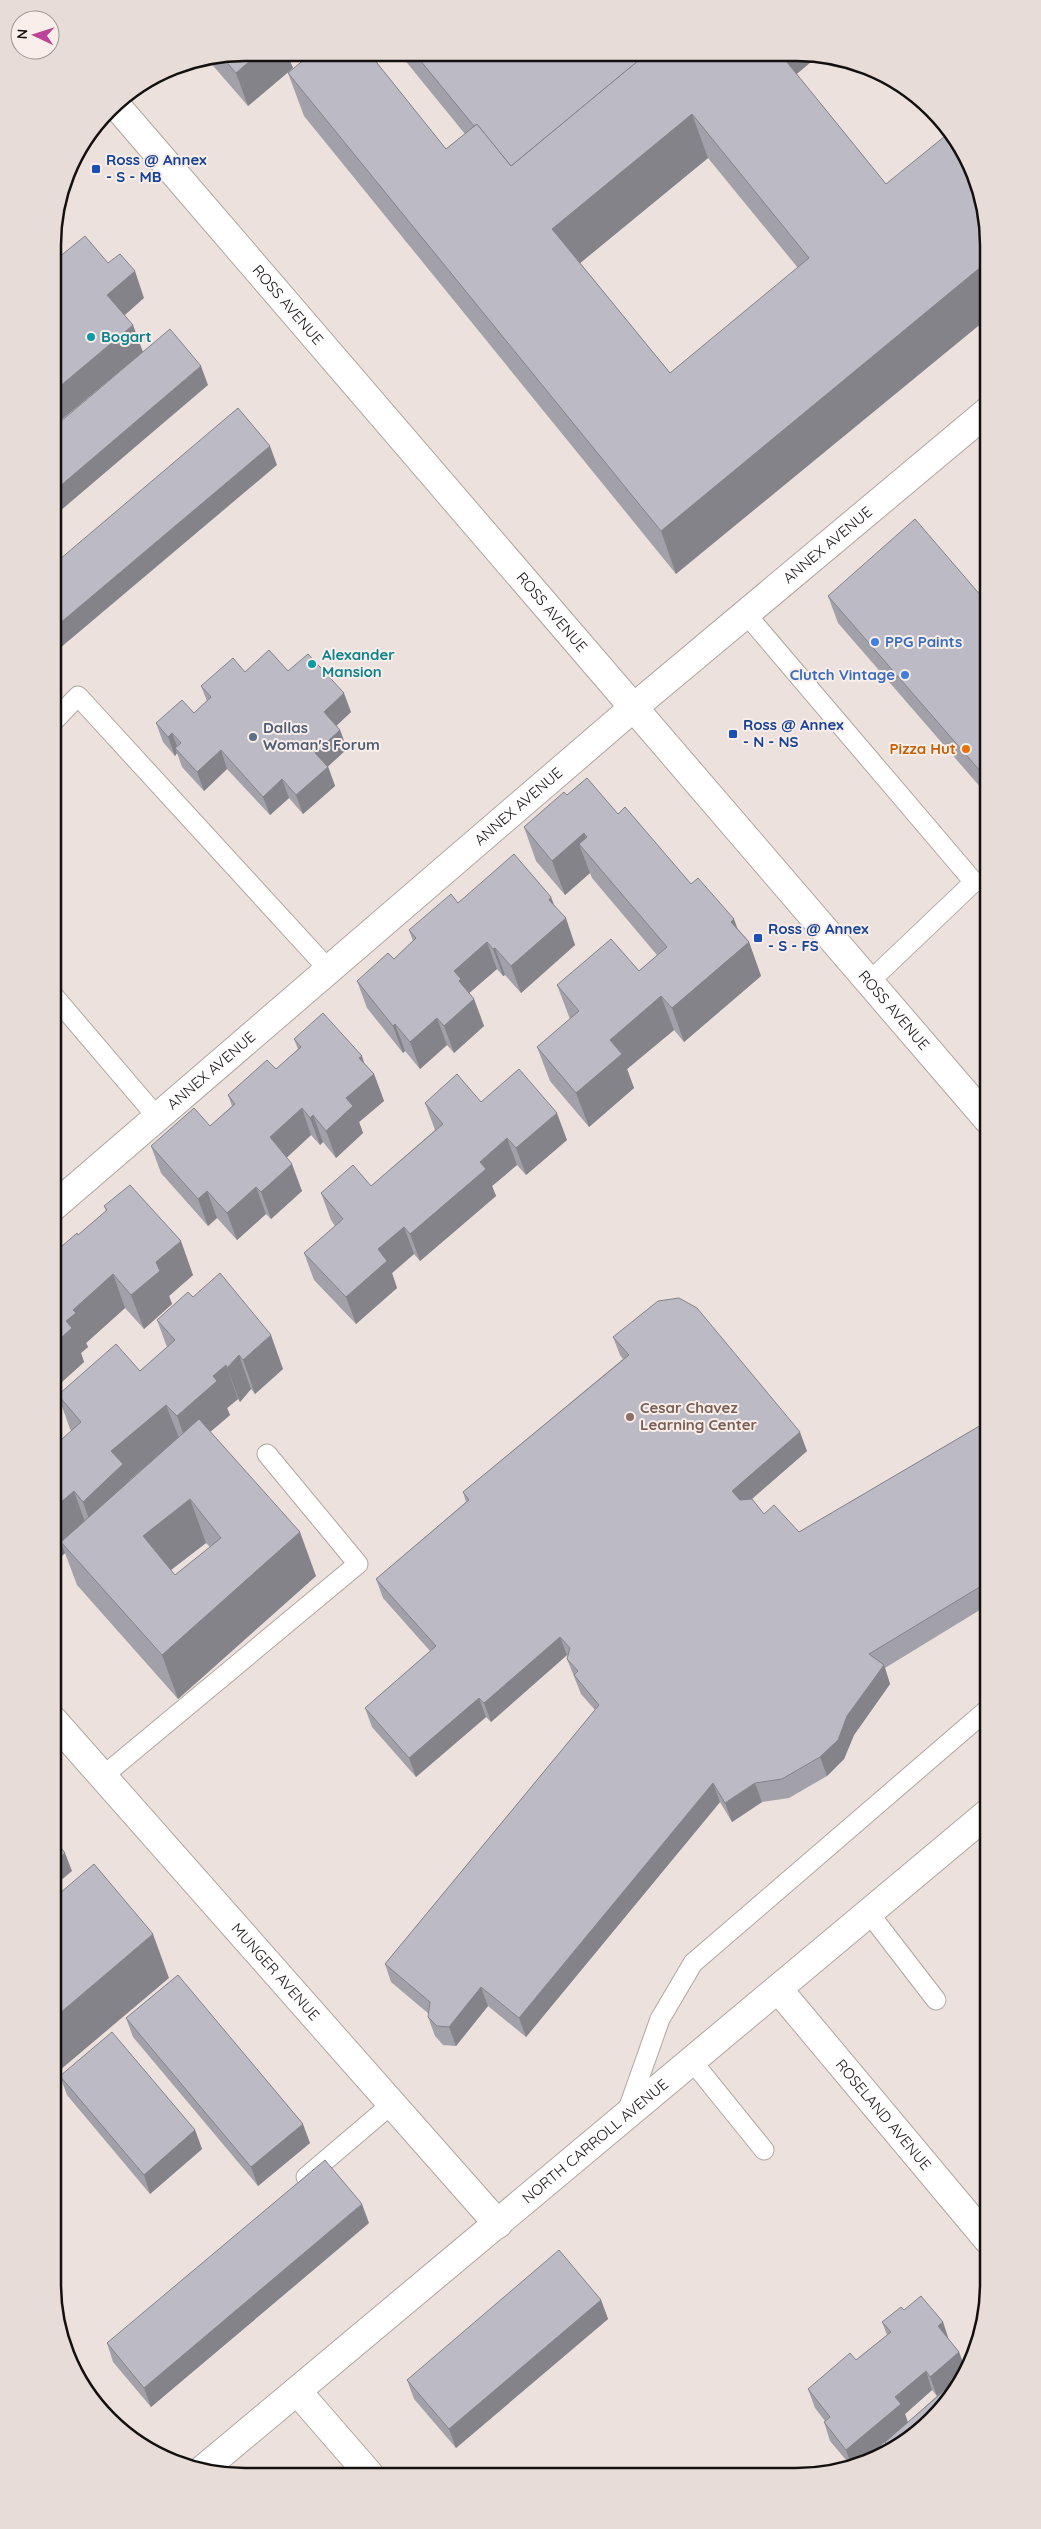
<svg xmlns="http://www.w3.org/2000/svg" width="1041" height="2529" font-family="Quicksand,sans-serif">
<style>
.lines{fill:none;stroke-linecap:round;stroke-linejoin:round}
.lane-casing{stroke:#b0a6a1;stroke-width:21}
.street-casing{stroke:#b0a6a1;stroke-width:30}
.secondary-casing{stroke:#b0a6a1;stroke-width:30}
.lane{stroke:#fff;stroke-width:19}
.street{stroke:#fff;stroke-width:28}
.secondary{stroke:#fff;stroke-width:28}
.wall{fill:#a2a1a9;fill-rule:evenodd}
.shaded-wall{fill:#84838a}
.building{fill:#bcbbc5;stroke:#84838a;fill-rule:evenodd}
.transit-dot{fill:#1a4fb4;stroke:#f9eee9;stroke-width:2}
.culture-dot{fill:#0f9aa8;stroke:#f9eee9;stroke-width:2}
.shop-dot{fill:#3f7fe0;stroke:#f9eee9;stroke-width:2}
.service-dot{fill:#5c6f8a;stroke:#f9eee9;stroke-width:2}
.food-dot{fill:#e8710a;stroke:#f9eee9;stroke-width:2}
.education-dot{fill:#8d6e63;stroke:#f9eee9;stroke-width:2}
.labels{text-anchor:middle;stroke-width:4;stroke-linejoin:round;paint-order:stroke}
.transit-label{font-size:15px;font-weight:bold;fill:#164399;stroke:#f9eee9;text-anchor:start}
.street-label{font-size:15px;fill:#14100f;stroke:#f9eee9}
.culture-label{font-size:15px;font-weight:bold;fill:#0d838f;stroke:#f9eee9;text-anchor:start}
.shop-label{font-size:15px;font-weight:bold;fill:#366cbe;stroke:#f9eee9;text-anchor:start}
.service-label{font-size:15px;font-weight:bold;fill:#4e5e75;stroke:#f9eee9;text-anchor:start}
.food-label{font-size:15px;font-weight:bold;fill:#c56008;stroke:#f9eee9;text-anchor:end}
.education-label{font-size:15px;font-weight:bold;fill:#785e54;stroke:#f9eee9;text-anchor:start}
.rim{fill:none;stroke:#14100f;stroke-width:2.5}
</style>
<rect width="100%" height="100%" fill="#ece1dc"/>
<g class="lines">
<defs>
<g id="lane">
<path d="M746,614l228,268 -105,100"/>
<path d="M53,722l25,-26 251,274"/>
<path d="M53,995l104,122"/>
<path d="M103,1776l255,-212 -91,-110"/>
<path d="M869,1913l67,87"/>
<path d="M692,2061l72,89"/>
<path d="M626,2115l34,-96 33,-56 295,-254"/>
<path d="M306,2177l87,-74"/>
</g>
<g id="street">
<path id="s1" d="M53,1207l580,-499 355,-297"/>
<path id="s2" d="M53,1720l445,504"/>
<path id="s3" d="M778,1989l210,251"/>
<path d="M297,2391l72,83"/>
</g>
<g id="secondary">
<path id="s4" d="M115,104l873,1016"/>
<path id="s5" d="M201,2471l787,-658"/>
</g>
</defs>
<!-- lane casing -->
<use href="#lane" class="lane-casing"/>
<!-- street casing -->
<use href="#street" class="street-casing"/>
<!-- secondary casing -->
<use href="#secondary" class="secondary-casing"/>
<!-- lane -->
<use href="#lane" class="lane"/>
<!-- street -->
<use href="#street" class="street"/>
<!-- secondary -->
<use href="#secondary" class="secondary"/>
</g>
<!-- wall -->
<g class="wall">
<path d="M245,52l43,4 5,12 -45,38 -40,-46z"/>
<path d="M399,53l419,3 -22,18 90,110 -210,390 -372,-458 -16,-43 158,76 19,-15zM708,158l90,110 -128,105 -90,-110z"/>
<path d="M828,596l160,8v192l-150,-173z"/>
<path d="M288,671l63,41 -15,13 4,5 7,19 -19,17 7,20 -32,28 -14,-16 -19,17 -43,-46 -23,22 -22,-24 -5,-14 -2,3 -12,-14 -7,-19 38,-10 13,-12 -6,-15 44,-14z"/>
<path d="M567,795l51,19 120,115 11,13 12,34 -77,66 -10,-12 -47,39 7,19 -45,39 -39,-46 -13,-34 33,-28 -13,-34 82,-14 18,-16 -65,-77 -2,-5 -25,22 -29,-34 -12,-34z"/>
<path d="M458,903l97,3 20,39 -54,48 -16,-18 -2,1 -6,-7 -28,24 5,6 10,27 -30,27 -7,-8 -27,24 -15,-18 -2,2 -36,-45 -10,-27 37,-22 19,-18 -4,-11z"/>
<path d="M294,1039l70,24 10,11 10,27 -25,21 4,11 -27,25 -13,-16 -3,3 -9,-10 -25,23 16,33 -31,28 -5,-5 -29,26 -20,-22 -9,8 -47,-53 -10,-27 59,-20 22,-20 -4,-11 48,-26 22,-20z"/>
<path d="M481,1102l86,38 -41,35 -9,-10 -25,21 4,10 -76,65 -6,-7 -22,19 5,15 -41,36 -42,-44 -10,-27 31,-27 -4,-6 -10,-27 50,-7 64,-56 -10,-27z"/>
<path d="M104,1206l89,69 -24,21 3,8 -28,25 -19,-21 -39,35 2,4 -7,6 3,9 -31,28 25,-155 28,-24z"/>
<path d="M193,1297l90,72 -28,25 -4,-5 -11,13 -2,-3 -11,9 3,7 -20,17 106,144 -138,123 -101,-114 -12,-32 -12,11 18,-134 -1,-1 -12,-34 82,-24 27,-24 -10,-27zM206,1543l4,4 -35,28 -4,-5z"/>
<path d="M613,1337l194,114 -55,48 12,15 35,18 189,-111v184l-103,63 5,16 -36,51 -10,24 -17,17 -38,22 -27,4 -30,20 -12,-20 -194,235 -38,-31 -32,40 -13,-1 -8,-9 -7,-19 1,-3 -38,-32 -6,-18 210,-254 -14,-16 -14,-35 1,-3 -1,-1 -76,67 -5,-5 -70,60 -44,-50 -7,-19 65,-57 -47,-53 -7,-19 90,-77 -3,-10 160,-133 -3,-4z"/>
<path d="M126,2018l184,125 -52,43 -125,-149z"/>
<path d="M60,2076l135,54 7,19 -52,45 -83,-99z"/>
<path d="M369,2223l-218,184 -38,-45 -6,-19z"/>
<path d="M601,2300l7,19 -152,129 -42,-49 -7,-19z"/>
<path d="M904,2310l39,12 6,18 10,12 6,16 -62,76 -15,7 -3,-9 -26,22 -7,3 -22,-26 -6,-19 1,-1 -10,-13 -7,-19 48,-29 31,-25 -5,-13zM932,2390l5,6 -29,26 -3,-8z"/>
</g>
<!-- shaded-wall -->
<g class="shaded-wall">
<path d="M259,53h33l-4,3 5,12 -45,38 -12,-33z"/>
<path d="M774,56h44l-33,28z"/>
<path d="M692,114l16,44 -140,115 -16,-44z"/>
<path d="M988,261v57l-312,256 -15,-43z"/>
<path d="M135,271l9,27 -27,24 -10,-27z"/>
<path d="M133,325l10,27 -90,75v-35z"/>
<path d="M201,366l7,19 -155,132v-25z"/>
<path d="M270,446l7,19 -224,189v-25z"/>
<path d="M344,693l7,19 -20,19 -7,-19z"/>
<path d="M340,730l7,19 -25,23 -7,-19z"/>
<path d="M172,733l7,18 -4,-3 2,5 -2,3 -7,-19z"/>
<path d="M221,750l6,19 -23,22 -7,-19z"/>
<path d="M328,767l7,19 -32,28 -7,-19z"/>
<path d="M282,779l7,19 -19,17 -7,-18z"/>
<path d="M584,833l10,29 -15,-18 11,29 -25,22 -13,-34z"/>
<path d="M551,897l10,25 5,-4 9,27 -54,48 -10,-27 38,-66z"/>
<path d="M734,919l10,27 5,-4 12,34 -77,66 -12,-34 59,-86z"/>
<path d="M487,942l10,27 -30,26 7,4 10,27 -30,27 -10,-27 10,-55z"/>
<path d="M495,948l10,27 -2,1 -10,-27z"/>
<path d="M661,996l13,34 -47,39 7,19 -45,39 -13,-34 34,-53z"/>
<path d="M437,1018l10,27 -27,24 -10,-27z"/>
<path d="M395,1024l10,27 -2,2 -10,-27z"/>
<path d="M362,1056l7,22 5,-4 10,27 -25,21 4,11 -27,25 -10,-27 20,-33 13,-40z"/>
<path d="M302,1108l9,27 -31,29 -10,-27z"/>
<path d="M557,1113l10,27 -41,35 -10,-27z"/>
<path d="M313,1115l10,27 -3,3 -10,-27z"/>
<path d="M507,1138l10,27 -25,21 4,10 -76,65 -10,-27 70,-72z"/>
<path d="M292,1164l10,27 -31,28 -10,-27z"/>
<path d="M256,1187l10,27 -29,26 -10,-27z"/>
<path d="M207,1191l10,27 -9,8 -10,-27z"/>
<path d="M404,1227l10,27 -22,19 5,15 -41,36 -10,-27 32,-48z"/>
<path d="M181,1241l12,34 -24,21 3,8 -28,25 -13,-34 25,-33z"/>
<path d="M113,1274l12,34 -39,35 2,4 -7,6 3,9 -31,28v-45l20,-35z"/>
<path d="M271,1335l12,34 -28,25 -12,-34z"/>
<path d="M239,1355l12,34 -11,13 -13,-34z"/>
<path d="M226,1365l12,34 -11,9 3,7 -41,35 -12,-34 36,-40z"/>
<path d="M166,1405l13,33 -50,42 7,18 -41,38 -12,-34 28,-51z"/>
<path d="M800,1432l7,19 -68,59 -7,-19z"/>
<path d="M74,1491l12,34 -25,17 4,11 -12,11v-55z"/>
<path d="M190,1499l16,44 -47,36 -16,-43z"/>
<path d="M300,1532l16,44 -138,123 -16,-44z"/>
<path d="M560,1637l7,18 -76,67 -7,-19z"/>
<path d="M884,1665l6,19 -36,51 -10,24 -17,17 -7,-19 27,-41z"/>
<path d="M479,1698l7,19 -70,60 -7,-19z"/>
<path d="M713,1783l7,19 -194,235 -7,-19z"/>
<path d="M755,1783l7,19 -30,20 -7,-19z"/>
<path d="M53,1823l4,12 -4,4z"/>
<path d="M65,1853l7,18 -19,16v-24z"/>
<path d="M153,1934l16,44 -116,98v-57z"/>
<path d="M481,1987l7,19 -32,40 -7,-19z"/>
<path d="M303,2124l7,19 -52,43 -7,-19z"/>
<path d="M195,2130l7,19 -52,45 -6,-19z"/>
<path d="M362,2204l7,19 -218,184 -7,-19z"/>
<path d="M601,2300l7,19 -152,129 -7,-19z"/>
<path d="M943,2322l6,19 -11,-15z"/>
<path d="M959,2352l7,19 -16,9 2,4 -15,12 -7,-19z"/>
<path d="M926,2371l6,19 -27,24 3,9 -49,41 -7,3 -6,-17 49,-53z"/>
</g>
<!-- building -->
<g class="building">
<path d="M245,52l14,1 -23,20 -14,-16z"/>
<path d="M312,53h57l77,96 31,-25 34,42 134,-111 137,1 104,128 64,-52 13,17 19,46 6,50v16l-327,270 -373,-458zM692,114l117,144 -139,115 -118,-144z"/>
<path d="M415,54l230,1 -134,111 -34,-42 -3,2z"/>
<path d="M85,236l23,27 12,-9 15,17 -28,24 26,30 -80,67v-130z"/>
<path d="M170,329l31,37 -148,126v-64z"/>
<path d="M238,408l32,38 -217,183v-64z"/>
<path d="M915,519l73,85v176l-160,-184z"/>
<path d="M269,650l19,21 20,-17 36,39 -20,19 16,18 -25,23 13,14 -32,28 -14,-16 -19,18 -42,-47 -24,22 -22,-24 6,-5 -9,-10 -4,4 -12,-14 26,-23 12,13 17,-16 -10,-11 32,-28 12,14z"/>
<path d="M587,778l31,36 7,-7 66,77 7,-6 36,41 -3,3 18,20 -77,66 -11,-12 -51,44 12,14 -46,39 -39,-46 42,-36 -22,-26 54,-46 28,32 28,-24 -88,-103 8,-7 -3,-4 -32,28 -28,-34 40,-35 3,3z"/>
<path d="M514,854l37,43 -2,3 17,18 -55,48 -16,-18 -2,1 -6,-7 -33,29 7,8 -2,2 15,18 -30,27 -7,-8 -27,24 -15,-18 -2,2 -36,-45 31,-28 6,6 22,-21 -7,-8 42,-36 7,9z"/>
<path d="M323,1013l39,43 -3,2 15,16 -28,24 7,8 -27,25 -13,-16 -3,3 -8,-10 -32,29 22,27 -31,28 -5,-5 -29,26 -20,-22 -9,8 -47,-53 43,-38 16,18 25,-22 -7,-9 39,-35 9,9 25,-22 -7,-8z"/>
<path d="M519,1069l38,44 -41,35 -9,-10 -27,24 6,7 -76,65 -6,-7 -26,22 9,12 -41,36 -42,-44 39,-34 -22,-26 32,-28 18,21 72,-62 -18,-21 32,-29 24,28z"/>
<path d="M130,1185l51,56 -25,21 4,9 -29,24 -18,-21 -40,36 3,3 -10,8 6,7 -19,17v-91l24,-21 1,2 29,-25 -3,-4z"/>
<path d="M220,1273l51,62 -28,25 -4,-5 -12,13 -1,-3 -13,11 4,5 -40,35 -11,-11 -55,46 12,13 -40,38 -9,-11 -21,18v-62l28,-25 -23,-27 58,-51 24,27 35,-31 -18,-20 31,-28 5,5z"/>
<path d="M679,1298l18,10 103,124 -68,59 8,9 12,-1 12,15 10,-9 25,27 189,-111v161l-119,72 15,11 -37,51 -9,24 -18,17 -38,22 -27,4 -30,20 -12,-20 -194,235 -38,-31 -32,40 -12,-1 -9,-9 2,-15 -45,-38 214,-259 -25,-30 4,-4 -11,-12 3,-11 -10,-11 -76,66 -5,-5 -70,60 -44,-50 71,-62 -60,-67 93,-79 -6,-8 166,-137 -16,-18 45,-36z"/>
<path d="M199,1419l101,113 -138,123 -101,-113zM190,1499l31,39 -46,37 -32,-39z"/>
<path d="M53,1837l12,16 -12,10z"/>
<path d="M94,1864l59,70 -100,85v-120z"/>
<path d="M178,1975l125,149 -52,43 -125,-149z"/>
<path d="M112,2032l83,98 -51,45 -84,-99z"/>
<path d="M325,2160l37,44 -218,184 -37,-45z"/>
<path d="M559,2250l42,50 -152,129 -42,-49z"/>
<path d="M921,2296l22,26 -5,4 21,26 -29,25 -4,-6 -31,26 6,7 -55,46 -22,-28 6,-5 -22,-28 42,-36 6,7 35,-28 -9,-10 19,-15 3,3z"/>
<path d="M971,2362l-22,39 -46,43 -12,5 -6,-7 68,-59 -3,-3z"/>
</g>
<!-- markers -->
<g class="transit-dot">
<rect x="91" y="164" width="10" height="10" rx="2.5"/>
<rect x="728" y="729" width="10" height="10" rx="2.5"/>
<rect x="753" y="933" width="10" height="10" rx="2.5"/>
</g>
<g class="culture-dot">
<circle cx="91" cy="337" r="5"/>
<circle cx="312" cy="664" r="5"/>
</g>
<g class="shop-dot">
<circle cx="875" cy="642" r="5"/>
<circle cx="905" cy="675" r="5"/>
</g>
<circle class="service-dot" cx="253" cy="737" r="5"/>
<circle class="food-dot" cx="966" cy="749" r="5"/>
<circle class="education-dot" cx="630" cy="1417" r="5"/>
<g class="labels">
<!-- transit labels -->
<g class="transit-label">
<text x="106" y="165">Ross @ Annex<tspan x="106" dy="17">- S - MB</tspan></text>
<text x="743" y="730">Ross @ Annex<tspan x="743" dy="17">- N - NS</tspan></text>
<text x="768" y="934">Ross @ Annex<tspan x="768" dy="17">- S - FS</tspan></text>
</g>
<!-- street labels -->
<g class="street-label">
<text dy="5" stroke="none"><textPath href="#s4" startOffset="265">ROSS AVENUE</textPath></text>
<text dy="5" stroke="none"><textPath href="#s1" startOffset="1019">ANNEX AVENUE</textPath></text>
<text dy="5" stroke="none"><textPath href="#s4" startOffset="670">ROSS AVENUE</textPath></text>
<text dy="5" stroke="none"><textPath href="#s1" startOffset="614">ANNEX AVENUE</textPath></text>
<text dy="5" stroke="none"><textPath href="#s4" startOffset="1195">ROSS AVENUE</textPath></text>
<text dy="5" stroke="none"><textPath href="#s1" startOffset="209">ANNEX AVENUE</textPath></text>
<text dy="5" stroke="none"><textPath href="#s2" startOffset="336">MUNGER AVENUE</textPath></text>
<text dy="5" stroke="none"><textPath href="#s3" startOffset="164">ROSELAND AVENUE</textPath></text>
<text dy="5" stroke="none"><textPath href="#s5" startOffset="514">NORTH CARROLL AVENUE</textPath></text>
</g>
<!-- culture labels -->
<g class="culture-label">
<text x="101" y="342">Bogart</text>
<text x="322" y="660">Alexander<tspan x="322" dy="17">Mansion</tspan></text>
</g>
<!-- shop labels -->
<g class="shop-label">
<text x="885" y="647">PPG Paints</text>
<text x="895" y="680" text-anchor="end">Clutch Vintage</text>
</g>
<!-- service labels -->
<g class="service-label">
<text x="263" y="733">Dallas<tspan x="263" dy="17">Woman's Forum</tspan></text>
</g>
<!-- food labels -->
<g class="food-label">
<text x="956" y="754">Pizza Hut</text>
</g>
<!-- education labels -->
<g class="education-label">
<text x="640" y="1413">Cesar Chavez<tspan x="640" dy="17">Learning Center</tspan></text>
</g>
</g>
<!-- crop -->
<path d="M0 0H1041V2529H0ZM245 61H796A184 184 0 0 1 980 245V2284A184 184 0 0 1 796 2468H245A184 184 0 0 1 61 2284V245A184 184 0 0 1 245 61Z" fill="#e7dcd8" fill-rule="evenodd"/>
<path class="rim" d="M245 61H796A184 184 0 0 1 980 245V2284A184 184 0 0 1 796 2468H245A184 184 0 0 1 61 2284V245A184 184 0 0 1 245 61Z"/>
<!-- north arrow -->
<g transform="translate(35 35) rotate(274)"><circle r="24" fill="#f9eee9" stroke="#9d9592"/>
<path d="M0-4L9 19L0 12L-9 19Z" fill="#bc4397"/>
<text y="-8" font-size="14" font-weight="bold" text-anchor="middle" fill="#14100f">N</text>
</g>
</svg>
